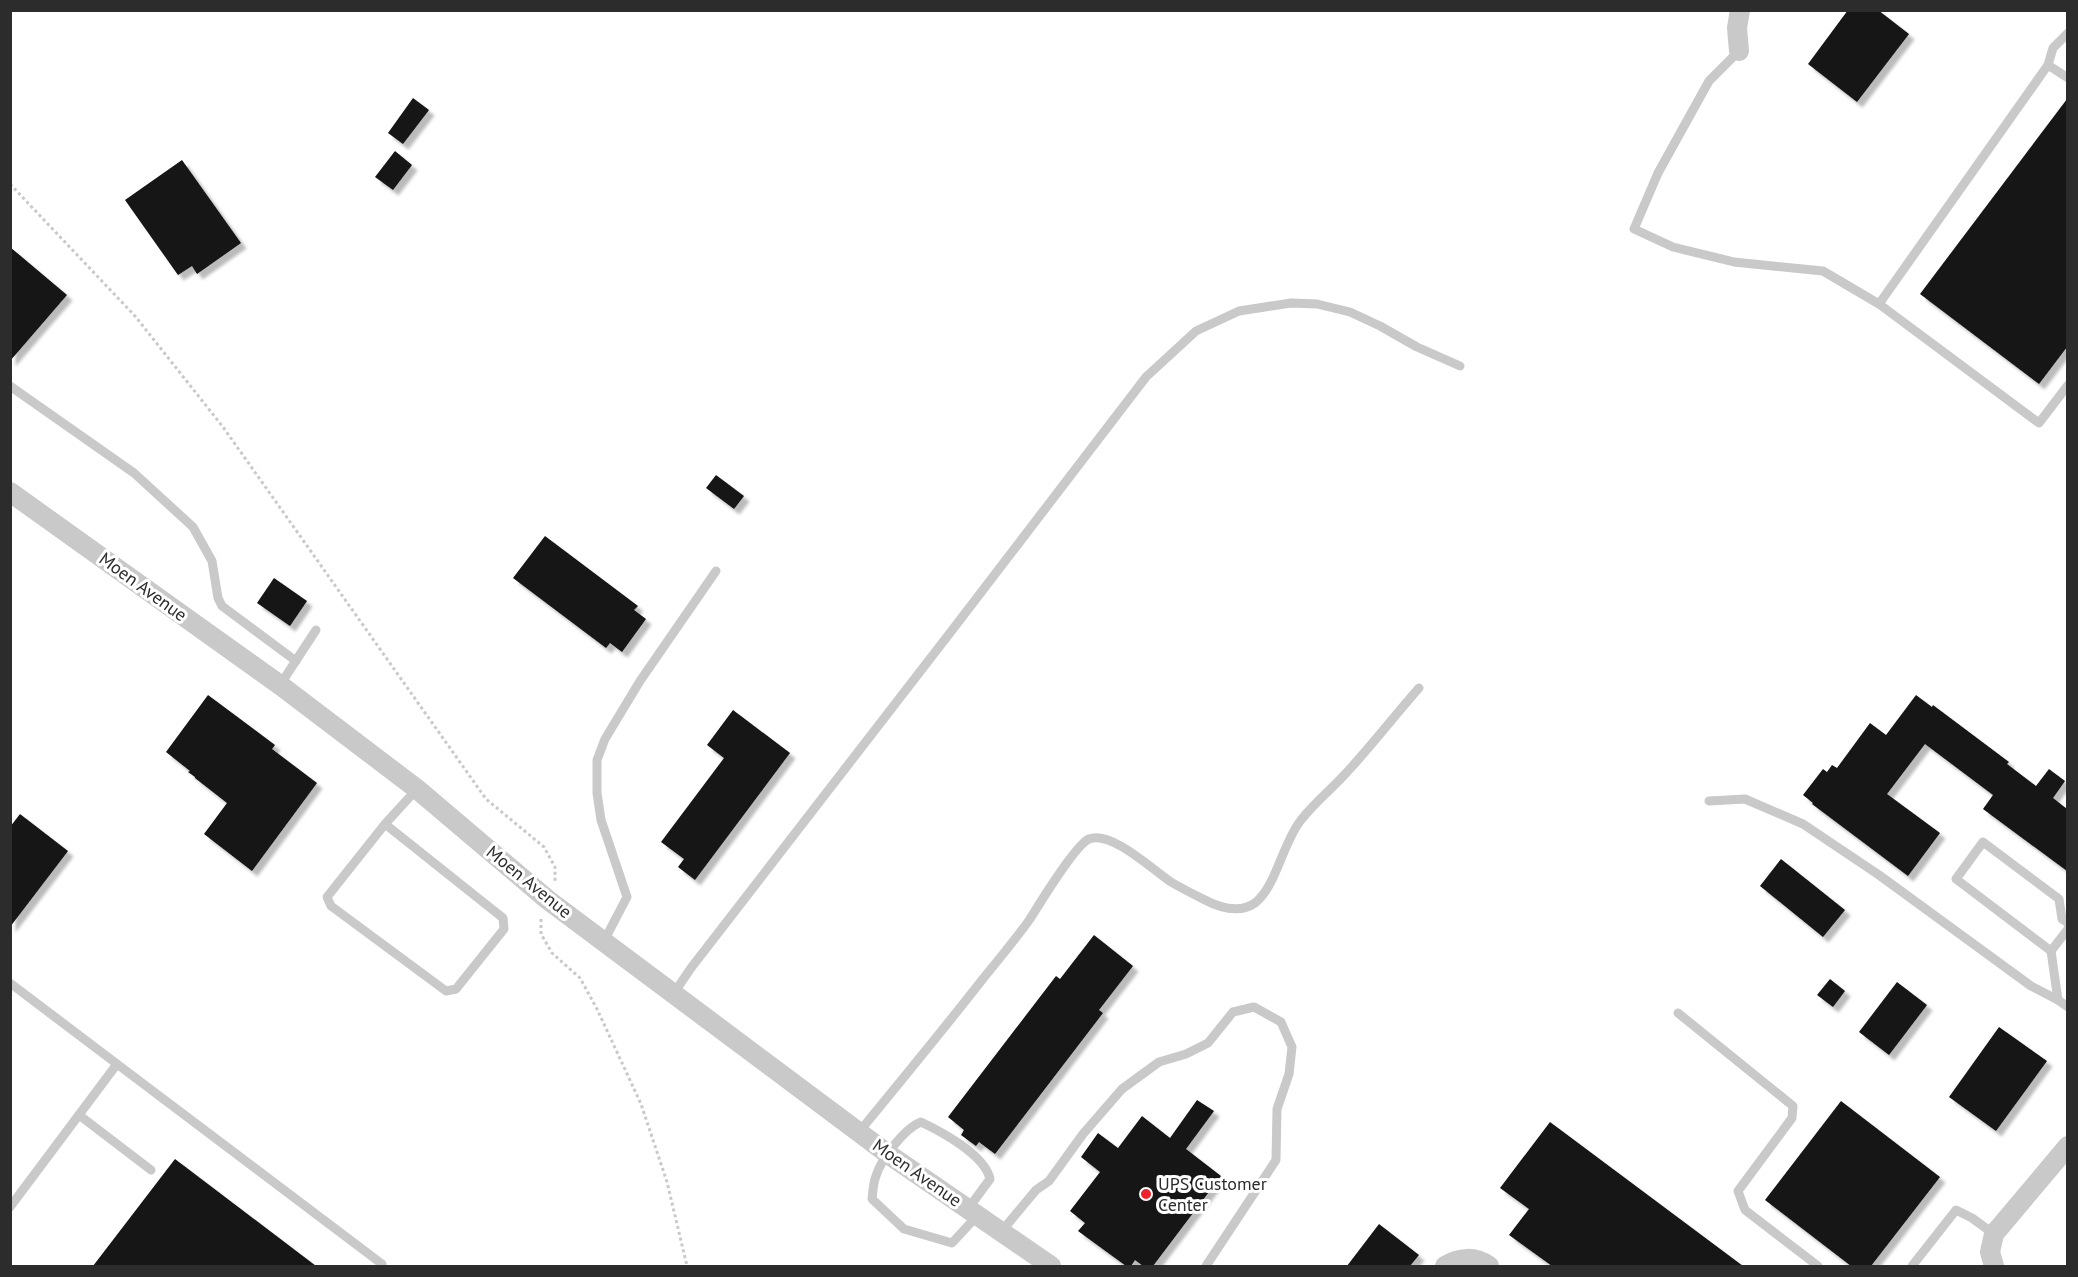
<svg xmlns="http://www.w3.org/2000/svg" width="2078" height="1277" font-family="'PT Sans',sans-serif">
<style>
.building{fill:#131313;filter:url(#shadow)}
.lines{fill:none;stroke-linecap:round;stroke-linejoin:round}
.path{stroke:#c9c9c9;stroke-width:3;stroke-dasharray:3 3;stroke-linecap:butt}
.service{stroke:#c9c9c9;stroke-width:9}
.minor{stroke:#c9c9c9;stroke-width:20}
.poi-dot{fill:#f0222b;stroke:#fff;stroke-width:2}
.labels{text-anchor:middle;stroke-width:6;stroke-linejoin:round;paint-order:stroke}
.street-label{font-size:18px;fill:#2c2c2c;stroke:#fff}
.poi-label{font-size:18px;fill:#2c2c2c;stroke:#fff;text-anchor:start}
</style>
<defs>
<filter id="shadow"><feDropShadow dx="5.5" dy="5.5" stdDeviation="1.5" flood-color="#0004"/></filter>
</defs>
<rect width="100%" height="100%" fill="#fff"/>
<!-- building -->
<g class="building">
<path d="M1848,10h30l31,24 -52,68 -49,-38z"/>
<path d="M413,98l16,12 -26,34 -15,-11z"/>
<path d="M2067,99v248l-28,37 -119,-90z"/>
<path d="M395,151l17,14 -19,25 -18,-13z"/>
<path d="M182,160l59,83 -44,31 -5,-8 -14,9 -53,-75z"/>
<path d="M10,247l57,48 -57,66z"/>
<path d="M716,475l28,21 -10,13 -28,-21z"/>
<path d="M545,536l93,70 -4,4 12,9 -24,33 -12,-9 -4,5 -93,-70z"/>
<path d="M274,578l33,23 -17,25 -33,-23z"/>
<path d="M208,695l67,50 -3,4 45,34 -65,88 -48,-37 23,-31 -32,-25v-1l-7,-5 2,-1 -24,-19z"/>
<path d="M1916,695l16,12 1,-2 76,57 -2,2 29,22 13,-17 16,12 -12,17 14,11v62l-84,-62 10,-14 -68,-51 -38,50 53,39 -32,43 -96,-72 1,-1 -10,-8 20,-26 4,3 5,-7 5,3 33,-45 16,12z"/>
<path d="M733,710l57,43 -95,127 -17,-13 6,-8 -23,-17 63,-84 -17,-13z"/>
<path d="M20,814l48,37 -58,76v-100z"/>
<path d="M1781,859l64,51 -22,27 -63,-51z"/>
<path d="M1094,935l39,31 -34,44 4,3 -108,141 -16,-12 -3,4 -15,-11 3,-5 -16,-13 108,-141 4,3z"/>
<path d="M1830,979l15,12 -12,16 -16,-12z"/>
<path d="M1897,982l30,23 -38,50 -30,-23z"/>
<path d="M1999,1027l48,34 -51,70 -47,-34z"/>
<path d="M1197,1100l17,11 -28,38 35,27 -68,90h-10l-8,-6 -4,6h-5l-48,-35 7,-8 -15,-12 30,-39 -19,-15 17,-24 20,15 24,-32 28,22z"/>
<path d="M1841,1101l99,76 -69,89h-20l-86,-66z"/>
<path d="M1550,1122l193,144h-191l-43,-31 20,-26 -29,-21z"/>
<path d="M175,1159l141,107h-223z"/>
<path d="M1379,1224l40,31 -9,11h-63z"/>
</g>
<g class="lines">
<!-- path -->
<g class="path">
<path d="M10,184l125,132 88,111 263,372 58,48 11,20v15"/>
<path d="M541,919v15l11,19 28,25 17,31 44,95 26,78 20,84"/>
</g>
<!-- service -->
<g class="service">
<path d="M2068,33l-15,15 -5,17 20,13"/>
<path d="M1739,51l-30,30 -51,92 -24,56 39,18 61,15 89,9 56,33 169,-239"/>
<path d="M1879,304l160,119 29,-38"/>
<path d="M10,386l124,87 59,54 19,34 6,37 4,8 74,55"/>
<path d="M280,685l36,-55"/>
<path d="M1709,801l36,-2 58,25 76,51 152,111 27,14"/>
<path d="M385,824l118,94 1,11 -48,60 -10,2 -115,-85 -4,-9 58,-73 32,-35"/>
<path d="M2068,929l-17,22 7,49 10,7"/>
<path d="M604,941l23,-44 -26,-77 -4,-27v-33l8,-21 35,-58 76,-110"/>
<path d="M2051,951l-95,-72 27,-37 76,57 3,20 6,4"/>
<path d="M10,983l107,81 -107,143"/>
<path d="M674,993l17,-25 262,-339 193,-252 50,-46 43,-20 52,-8 26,1 33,8 30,14 37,21 43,19"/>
<path d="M1678,1013l115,93 -1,12 -54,73 7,19 73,56"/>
<path d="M117,1064l265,200"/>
<path d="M79,1115l72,55"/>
<path d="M859,1132c42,-51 83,-101 123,-152 16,-20 33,-40 48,-61 10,-16 45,-74 59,-80 22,-9 64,31 82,43 10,6 22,12 32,17 15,8 36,15 52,4 21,-16 28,-61 46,-83 14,-18 32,-32 47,-49 25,-27 47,-56 71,-83"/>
<path d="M968,1209l22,-30c-5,-24 -48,-47 -69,-57 -16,6 -40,37 -45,54 -3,7 -3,16 -4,23l32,30 48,14 25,-27"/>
<path d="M1001,1232l35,-42 13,-9 34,-47 39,-45 37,-27 27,-8 22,-11 25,-31 21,-5 27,15 11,25 -3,27 -12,35 -1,51 -70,106"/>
<path d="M1912,1266l44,-56 16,8 22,16"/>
</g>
<!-- minor -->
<g class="minor">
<path d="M1739,51l-2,-23 3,-18"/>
<path d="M10,492l270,193 137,104 131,111 340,254 163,112"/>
<path d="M1445,1266c14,-9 30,-10 44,0"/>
<path d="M1994,1266l-4,-14 4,-18 74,-88"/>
</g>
</g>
<!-- markers -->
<circle class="poi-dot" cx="1146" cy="1194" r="6"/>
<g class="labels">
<!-- street labels -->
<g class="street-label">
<text transform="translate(143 587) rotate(36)" y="6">Moen Avenue</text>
<text transform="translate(529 882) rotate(39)" y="6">Moen Avenue</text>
<text transform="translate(917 1173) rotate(35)" y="6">Moen Avenue</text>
</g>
<!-- poi labels -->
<g class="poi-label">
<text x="1158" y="1190">UPS Customer<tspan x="1158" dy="21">Center</tspan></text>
</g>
</g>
<!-- border -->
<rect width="2078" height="1277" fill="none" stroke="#2c2c2c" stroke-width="24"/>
</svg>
